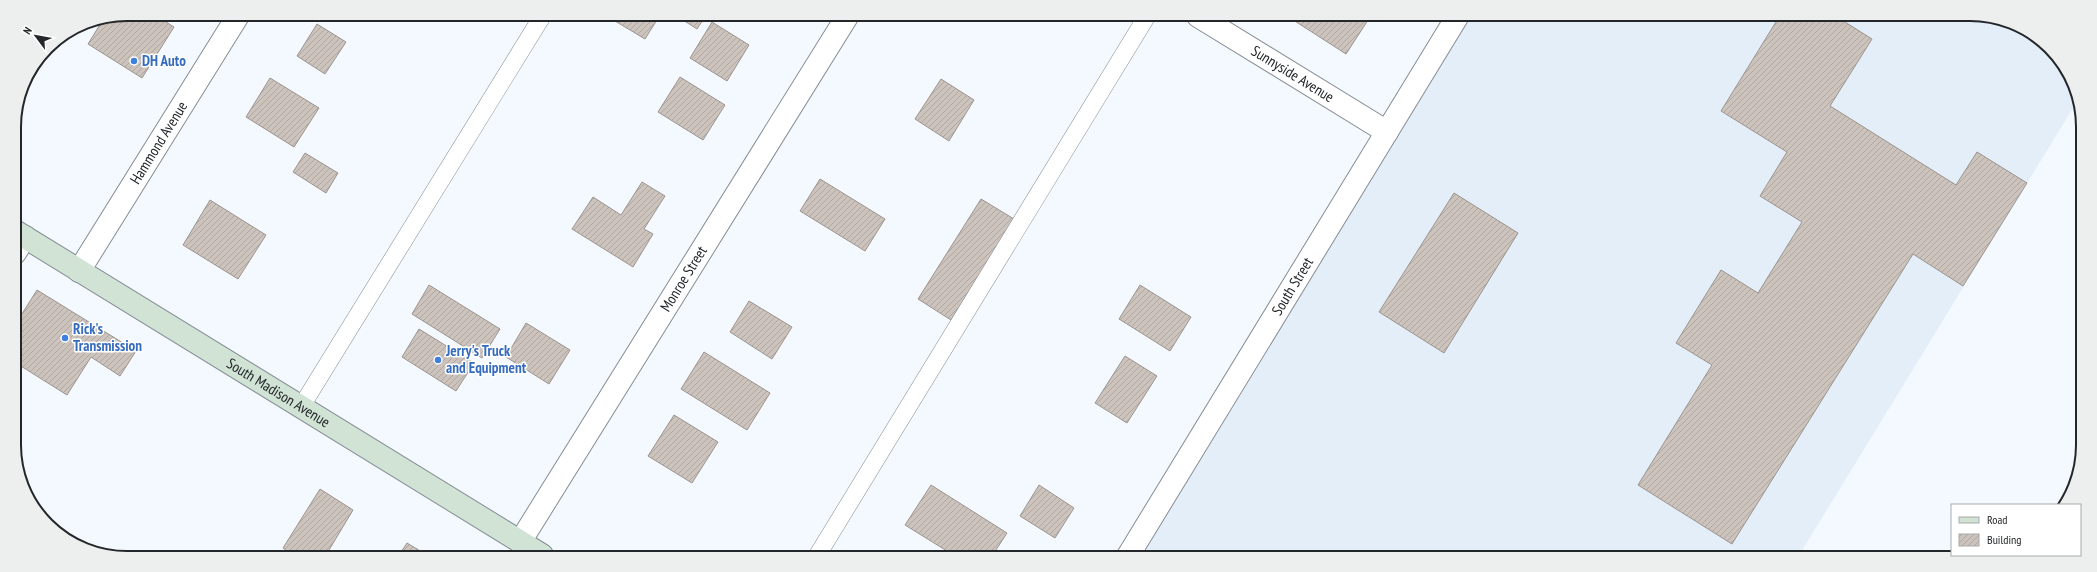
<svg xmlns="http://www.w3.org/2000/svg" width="2097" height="572" font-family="'PT Sans Narrow',sans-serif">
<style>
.built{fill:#e3eef9}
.building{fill:url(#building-hatch);stroke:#9c948e}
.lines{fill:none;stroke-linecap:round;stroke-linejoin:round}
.lane-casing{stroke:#868d94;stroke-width:18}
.street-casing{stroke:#868d94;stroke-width:24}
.secondary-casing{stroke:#868d94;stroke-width:24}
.lane{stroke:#fff;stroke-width:17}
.street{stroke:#fff;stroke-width:22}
.secondary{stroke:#d0e3d5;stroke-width:22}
.shop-dot{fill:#3f7fe0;stroke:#fff;stroke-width:1.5}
.labels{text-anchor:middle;stroke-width:3;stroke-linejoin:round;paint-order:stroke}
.shop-label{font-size:15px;font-weight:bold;fill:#366cbe;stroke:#fff;text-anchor:start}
.street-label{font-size:15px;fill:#24272a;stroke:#fff}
.rim{fill:none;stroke:#24272a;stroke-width:2}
</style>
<defs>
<pattern id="building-hatch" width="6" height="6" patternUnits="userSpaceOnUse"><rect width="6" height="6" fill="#ccc3bc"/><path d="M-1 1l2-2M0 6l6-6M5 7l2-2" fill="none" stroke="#afa8a2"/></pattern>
</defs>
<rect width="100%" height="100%" fill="#f3f9ff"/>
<!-- built -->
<path class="built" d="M1457,17l542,1 56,34 23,48 -280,457 -670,-1z"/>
<!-- building -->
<g class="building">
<path d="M127,14h26l21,13 -32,51 -54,-34 16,-26z"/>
<path d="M605,15h55l-15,24z"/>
<path d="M675,15h31l-9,14z"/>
<path d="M755,15h11l-3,5z"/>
<path d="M1287,16l83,1 -24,37z"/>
<path d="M1779,17h58l35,22 -42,67 126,79 21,-33 50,31 -64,103 -50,-32 -181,290 -94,-59 74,-120 -36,-22 45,-73 37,23 44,-71 -42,-26 27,-44 -66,-41z"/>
<path d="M712,22l37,23 -22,36 -37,-23z"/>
<path d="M317,24l29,18 -21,32 -28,-18z"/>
<path d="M680,77l45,28 -22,35 -45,-28z"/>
<path d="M270,78l49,30 -25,39 -48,-30z"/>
<path d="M941,79l33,21 -25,41 -34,-22z"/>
<path d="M305,153l33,20 -12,20 -33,-21z"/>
<path d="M820,179l65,40 -20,32 -65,-40z"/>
<path d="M642,182l23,14 -21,33 9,5 -20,33 -61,-38 21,-32 28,18z"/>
<path d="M1454,193l64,40 -74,120 -65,-41z"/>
<path d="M981,199l33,20 -63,101 -33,-21z"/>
<path d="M210,200l56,35 -28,44 -55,-34z"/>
<path d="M429,285l71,44 -18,29 -70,-44z"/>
<path d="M1140,285l51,32 -21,34 -51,-32z"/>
<path d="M37,290l99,61 -16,25 -29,-19 -24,38 -51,-32 -1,-38z"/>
<path d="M749,301l43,26 -20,32 -42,-27z"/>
<path d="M526,323l44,27 -21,34 -43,-27z"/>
<path d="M419,329l55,34 -18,28 -54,-34z"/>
<path d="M704,352l66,41 -23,37 -66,-41z"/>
<path d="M1125,356l32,20 -30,47 -32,-20z"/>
<path d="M674,415l44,27 -26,41 -44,-27z"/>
<path d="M931,485l76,48 -15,23h-37l-50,-31z"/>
<path d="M1039,485l35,23 -19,30 -35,-22z"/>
<path d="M320,489l33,21 -27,45h-33l-10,-7z"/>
<path d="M407,543l20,12h-28z"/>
</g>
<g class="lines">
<defs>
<g id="lane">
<path d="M301,407l242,-392"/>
<path d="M817,556l330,-540"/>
</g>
<g id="street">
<path id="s1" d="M1198,16l189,116"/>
<path d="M15,253l10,-16"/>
<path id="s2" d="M79,271l160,-257"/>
<path id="s3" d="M520,542l328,-527"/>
<path id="s4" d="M1128,556l329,-539"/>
</g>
<g id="secondary">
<path id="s5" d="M15,231l527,324"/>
</g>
</defs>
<!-- lane casing -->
<use href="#lane" class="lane-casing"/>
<!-- street casing -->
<use href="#street" class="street-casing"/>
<!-- secondary casing -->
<use href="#secondary" class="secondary-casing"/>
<!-- lane -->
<use href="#lane" class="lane"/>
<!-- street -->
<use href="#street" class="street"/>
<!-- secondary -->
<use href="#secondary" class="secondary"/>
</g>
<!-- markers -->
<g class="shop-dot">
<circle cx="134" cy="61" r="4"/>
<circle cx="65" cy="338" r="4"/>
<circle cx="438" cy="360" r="4"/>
</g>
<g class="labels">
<!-- shop labels -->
<g class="shop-label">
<text x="142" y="66">DH Auto</text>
<text x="73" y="334">Rick's<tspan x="73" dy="17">Transmission</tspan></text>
<text x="446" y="356">Jerry's Truck<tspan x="446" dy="17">and Equipment</tspan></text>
</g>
<!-- street labels -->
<g class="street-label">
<text dy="5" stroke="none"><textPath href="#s1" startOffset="111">Sunnyside Avenue</textPath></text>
<text dy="5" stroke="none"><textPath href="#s2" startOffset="151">Hammond Avenue</textPath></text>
<text dy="5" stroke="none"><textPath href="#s3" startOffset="310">Monroe Street</textPath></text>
<text dy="5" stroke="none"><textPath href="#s4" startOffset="316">South Street</textPath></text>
<text dy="5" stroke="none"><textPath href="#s5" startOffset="309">South Madison Avenue</textPath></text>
</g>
</g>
<!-- crop -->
<path d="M0 0H2097V572H0ZM127 21H1970A106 106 0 0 1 2076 127V445A106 106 0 0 1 1970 551H127A106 106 0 0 1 21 445V127A106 106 0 0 1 127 21Z" fill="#edeeee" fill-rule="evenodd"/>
<path class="rim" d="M127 21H1970A106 106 0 0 1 2076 127V445A106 106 0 0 1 1970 551H127A106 106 0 0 1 21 445V127A106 106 0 0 1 127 21Z"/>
<!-- legend -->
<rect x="1951" y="504" width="130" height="52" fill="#ffffff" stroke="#a7a9aa"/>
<rect x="1959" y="517" width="20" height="6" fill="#d0e3d5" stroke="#a7a9aa"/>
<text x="1987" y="524" font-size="12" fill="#24272a">Road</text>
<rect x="1959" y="534" width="20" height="12" fill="url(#building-hatch)" stroke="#a7a9aa"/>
<text x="1987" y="544" font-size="12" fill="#24272a">Building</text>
<!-- north arrow -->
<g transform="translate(36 36) rotate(302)" stroke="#ffffff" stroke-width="3" paint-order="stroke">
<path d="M0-3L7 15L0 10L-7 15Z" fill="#24272a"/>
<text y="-6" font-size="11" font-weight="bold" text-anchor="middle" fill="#24272a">N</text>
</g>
</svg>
